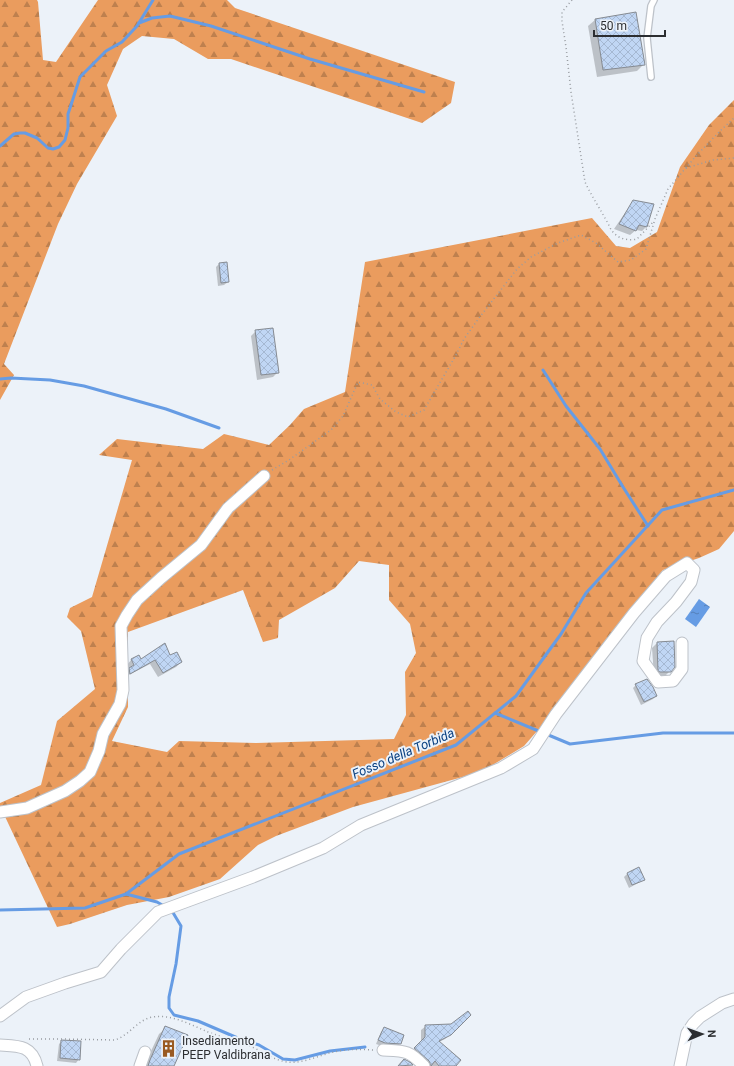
<svg xmlns="http://www.w3.org/2000/svg" width="734" height="1066" font-family="Roboto,sans-serif">
<style>
.forest{fill:url(#forest-firs);fill-rule:evenodd}
.water{fill:url(#water-ripples)}
.shadow{fill:#0003}
.lines{fill:none;stroke-linecap:round;stroke-linejoin:round}
.stream{stroke:#669ce4;stroke-width:3}
.building{fill:url(#building-cross-hatch);stroke:#868b92}
.lane-casing{stroke:#bdc2c9;stroke-width:8}
.street-casing{stroke:#bdc2c9;stroke-width:13}
.path{stroke:#989ca1;stroke-width:1.5;stroke-dasharray:1 3;stroke-linecap:butt}
.lane{stroke:#fff;stroke-width:5.5}
.street{stroke:#fff;stroke-width:11}
.labels{text-anchor:middle;stroke-width:4;stroke-linejoin:round;paint-order:stroke}
.poi-label{font-size:12px;fill:#2c2e31;stroke:#ecf2f9;text-anchor:start}
.water-label{font-size:13px;font-style:italic;fill:#0b4181;stroke:#ecf2f9}
</style>
<defs>
<pattern id="forest-firs" width="22" height="20" patternUnits="userSpaceOnUse"><rect width="22" height="20" fill="#ea9c5e"/><path d="M5 1l3.5 6h-7zM16 11l3.5 6h-7z" fill="#be804e"/></pattern>
<pattern id="water-ripples" width="26" height="14" patternUnits="userSpaceOnUse"><rect width="26" height="14" fill="#669ce4"/><path d="M2 4q2-2 4 0t4 0M15 11q2-2 4 0t4 0" fill="none" stroke="#5480b9"/></pattern>
<pattern id="building-cross-hatch" width="8" height="8" patternUnits="userSpaceOnUse"><rect width="8" height="8" fill="#c0d6f4"/><path d="M0 0l8 8M0 8l8-8" fill="none" stroke="#a5b8d2"/></pattern>
</defs>
<rect width="100%" height="100%" fill="#ecf2f9"/>
<!-- forest -->
<g class="forest">
<path d="M0,0h37l1,2 5,58 13,2 42,-62h129l8,8 220,74 -4,21 -29,20 -191,-64h-23l-34,-20 -32,-3 -19,13 -16,36 10,31 -40,68 -19,40 -54,140 10,11 -14,25z"/>
<path d="M734,100v431l-15,18 -20,9 -36,12 -118,152 -21,24 -43,26 -128,35 -77,29 -18,9 -38,34 -51,18 -42,8 -57,19 -13,3 -57,-121v-3l41,-18 16,-64 38,-32 -14,-58 -14,-14 3,-9 22,-11 40,-137 -33,-5 18,-16 86,10 21,-15 45,11 21,-20 14,-16 41,-17 20,-130 227,-44 24,28 14,2 27,-16 23,-65 29,-42zM359,561l30,4v35l21,24 6,29 -11,19 1,43 -12,24 -138,4 -77,-2 -12,11 -55,-11 16,-34v-75l115,-42 20,52 15,-4 1,-18 56,-32z"/>
</g>
<!-- water -->
<path class="water" d="M699,599l11,8 -14,20 -11,-8z"/>
<!-- shadow -->
<g class="shadow">
<path d="M595,20l49,44 -7,7 -40,6 -9,-51z"/>
<path d="M634,202l13,24 -5,5 -6,-1 -6,5 -16,-6 15,-22z"/>
<path d="M226,263l2,19 -4,3 -6,1 -2,-19 3,-3z"/>
<path d="M256,331l22,41 -5,5 -16,3 -6,-44z"/>
<path d="M657,643l13,28 -5,5 -10,1 -1,-1 -2,-28z"/>
<path d="M139,656l2,5 29,-5 11,6 -5,5 -18,10 -8,-13 -25,13v-4l4,-4 -2,-4 4,-5z"/>
<path d="M636,685l20,11 -3,3 -12,6 -8,-17z"/>
<path d="M639,868l4,11 -3,3 -11,6 -5,-11 3,-3z"/>
<path d="M470,1015l-25,24 -6,3 16,24h-30l-15,-13 11,-10v-13l5,-4 25,-1z"/>
<path d="M166,1028l7,38h-29l15,-32z"/>
<path d="M384,1028l16,16 -3,3 -15,-1 -6,-2 5,-12z"/>
<path d="M62,1041l17,18 -3,4 -19,-2 2,-17z"/>
</g>
<g class="lines">
<!-- stream -->
<g class="stream">
<path d="M139,23l13,-5 18,-2 41,10 99,33 114,33"/>
<path d="M0,146l14,-12 6,-1h5l12,5 11,10 5,1 6,-2 6,-7 3,-12v-14l3,-9 9,-28 26,-26 16,-9 15,-16 16,-26"/>
<path d="M543,370l23,36 34,43 23,38 25,39"/>
<path d="M0,379l11,-1 39,2 34,6 82,23 53,19"/>
<path d="M495,713l46,19"/>
<path d="M546,734l24,10 93,-11h71"/>
<path d="M126,894l31,8 7,4"/>
<path d="M0,910l85,-2 41,-14 53,-40 277,-109 60,-49 45,-62 25,-41 76,-83 72,-20"/>
<path d="M170,910l2,1 9,15 -5,38 -7,33v11l5,7 24,6 42,18 19,6 24,14 12,1 35,-9 35,-4"/>
</g>
</g>
<!-- building -->
<g class="building">
<path d="M636,12l9,53 -42,5 -8,-51z"/>
<path d="M633,200l21,4 -7,23 -8,-2 -3,6 -17,-7z"/>
<path d="M227,262l2,20 -8,1 -2,-20z"/>
<path d="M273,328l6,45 -18,2 -6,-45z"/>
<path d="M674,641l1,26 -4,5h-11l-2,-1 -1,-29z"/>
<path d="M165,643l5,12 7,-3 5,10 -19,11 -8,-13 -25,14 -1,-6 5,-3 -3,-6 8,-4 2,4z"/>
<path d="M647,679l6,8 4,9 -13,6 -9,-18z"/>
<path d="M639,867l6,13 -13,5 -5,-12z"/>
<path d="M468,1011l3,4 -20,20 -12,6 22,19 -5,6h-17l-4,-5 -4,5 -2,-5 -15,-13 11,-11v-12l26,-1z"/>
<path d="M165,1026l23,9 -14,31h-26l2,-6z"/>
<path d="M384,1027l20,8 -3,9 -16,-1 -7,-3z"/>
<path d="M61,1040l20,1 -1,19 -20,-2z"/>
<path d="M404,1059l6,3 3,3 -15,1z"/>
</g>
<g class="lines">
<defs>
<path id="lane" d="M651,77l-4,-39 4,-32 3,-6"/>
<g id="street">
<path d="M0,812l27,-4 38,-17 15,-10 10,-9 9,-21 4,-17 17,-30 3,-14 -2,-64 6,-11 10,-15 24,-22 40,-33 27,-37 36,-32"/>
<path d="M0,1016l26,-19 39,-14 36,-11 20,-23 37,-37 95,-35 70,-29 38,-23 140,-57 32,-19 23,-35 78,-101 32,-37 21,-13 7,7 -3,12 -15,20 -19,20 -10,16 -4,23 15,21 15,-1 9,-12v-26"/>
<path d="M0,1045c18,1 32,0 37,21"/>
<path d="M383,1050c22,1 26,0 41,16"/>
<path d="M140,1066l5,-14"/>
<path d="M680,1066l7,-33 6,-9 7,-7 22,-14 12,-4"/>
</g>
</defs>
<!-- lane casing -->
<use href="#lane" class="lane-casing"/>
<!-- street casing -->
<use href="#street" class="street-casing"/>
<!-- path -->
<g class="path">
<path d="M572,0l-10,12v9l4,26 5,45 14,90c6,13 14,25 21,38 3,4 4,10 8,13 5,6 15,8 23,6l17,-18"/>
<path d="M686,168l27,-8 21,-2"/>
<path d="M272,470l17,-10 42,-30 12,-14 15,-34 14,3 8,14 16,13 12,5 16,-7 32,-55 8,-16 15,-21 38,-49 14,-12 27,-14 23,-8 15,8 22,19 13,-2 15,-11 9,-30 13,-30 28,-33 23,-24 15,-14"/>
<path d="M29,1039h33l53,1c15,-5 23,-21 38,-23 19,-3 38,8 55,15 13,5 27,8 40,13 14,6 25,15 39,17 16,2 32,-7 47,-10 13,-3 26,-3 39,-2"/>
</g>
<!-- lane -->
<use href="#lane" class="lane"/>
<!-- street -->
<use href="#street" class="street"/>
</g>
<!-- icons -->
<defs>
<symbol id="building-bare" viewBox="-9 -9 18 18"><path d="M-4-6H4V6H1V3H-1V6H-4ZM-2.5-4.3h1.7v1.8h-1.7ZM.8-4.3h1.7v1.8H.8ZM-2.5-1h1.7V.8h-1.7ZM.8-1h1.7V.8H.8Z" fill="#995a22" stroke="#ecf2f9" stroke-width="2.5" paint-order="stroke"/></symbol>
</defs>
<g fill-rule="evenodd">
<use href="#building-bare" x="156" y="1036" width="25" height="25"/>
</g>
<g class="labels">
<!-- poi labels -->
<g class="poi-label">
<text x="182" y="1045">Insediamento<tspan x="182" dy="14">PEEP Valdibrana</tspan></text>
</g>
<!-- water labels -->
<g class="water-label">
<text transform="translate(403 753) rotate(-23)" y="5">Fosso della Torbida</text>
</g>
</g>
<!-- north arrow -->
<g transform="translate(702 1034) rotate(88)" stroke="#ecf2f9" stroke-width="3" paint-order="stroke">
<path d="M0-3L7 15L0 10L-7 15Z" fill="#2c2e31"/>
<text y="-6" font-size="11" font-weight="bold" text-anchor="middle" fill="#2c2e31">N</text>
</g>
<!-- scale -->
<path d="M594 30v6h71v-6" fill="none" stroke="#2c2e31" stroke-width="2"/>
<text x="600" y="30" font-size="12" fill="#2c2e31" stroke="#ecf2f9" stroke-width="3" paint-order="stroke">50 m</text>
</svg>
